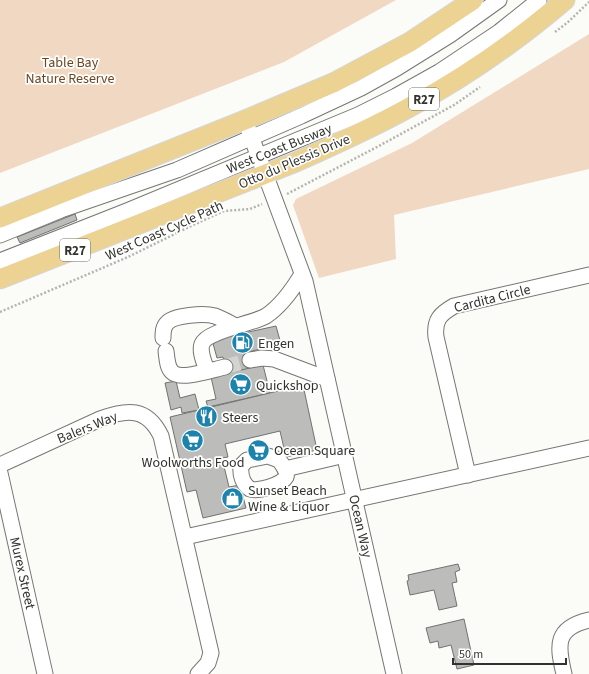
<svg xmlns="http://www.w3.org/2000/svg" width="589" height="674" font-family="'Source Sans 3',sans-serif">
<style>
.green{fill:#f1d8c2}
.building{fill:#bcbdbb;stroke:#717370}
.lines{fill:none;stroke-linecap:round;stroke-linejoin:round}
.minor-tunnel{stroke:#d3d3d0;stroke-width:15;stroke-dasharray:15 8;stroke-linecap:butt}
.minor-casing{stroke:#767773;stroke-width:17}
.major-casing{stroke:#d6d6d6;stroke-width:21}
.path{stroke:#b4b4b1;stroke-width:2.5;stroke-dasharray:2 2;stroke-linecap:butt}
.minor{stroke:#fff;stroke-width:15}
.major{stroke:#ecd394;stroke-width:19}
.labels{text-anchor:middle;stroke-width:3.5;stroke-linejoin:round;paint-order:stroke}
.shield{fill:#fffffe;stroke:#70706e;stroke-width:1}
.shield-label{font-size:13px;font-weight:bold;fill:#323231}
.park-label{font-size:14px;fill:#6c4623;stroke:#fffffe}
.street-label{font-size:14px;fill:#323231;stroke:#fffffe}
.poi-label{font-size:14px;fill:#323231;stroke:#fffffe;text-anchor:start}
</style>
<rect width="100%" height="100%" fill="#fbfbf8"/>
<!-- green -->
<g class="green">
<path d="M0,0h396l-112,62 -284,111z"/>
<path d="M589,34v135l-195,46 2,44 -77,19 -26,-73 3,-6 116,-56z"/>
</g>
<!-- building -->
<g class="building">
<path d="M75,214l2,6 -57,23 -3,-6z"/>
<path d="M276,326l5,18 -33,8 4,16 -26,6 -3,-17 -6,1 -5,-18z"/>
<path d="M263,365l7,28 -62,14 -2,-6 10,-2 -5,-22z"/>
<path d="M176,381l4,17 15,-4 4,16 -17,3 -1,-6 -10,3 -6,-27z"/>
<path d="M303,385l14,65 -31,7 -6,-26 -55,13 3,13 -6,1 7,29 11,-2 6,23 -43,10 -7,-28 -9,2 -17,-75z"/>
<path d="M458,564l2,6 -5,2 2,10 -5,1 5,23 -18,4 -5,-20 -24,5 -3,-14 2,-1 -1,-5z"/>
<path d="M464,619l10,46 -17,4 -6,-24 -12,3 -1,-7 -8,2 -4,-15z"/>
</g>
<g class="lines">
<!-- minor-tunnel -->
<path class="minor-tunnel" d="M225,367l25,-7"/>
<defs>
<g id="minor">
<path d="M245,120l60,161 89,393"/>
<path d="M0,235l61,-25 116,-40 124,-54 60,-28 36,-20 53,-33 49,-35"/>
<path d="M0,261l127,-50 231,-96 38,-19 43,-24 60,-40 40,-32"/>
<path d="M163,338c0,-5 0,-11 4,-15 7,-8 37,-10 48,-7 8,3 15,7 22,11"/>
<path d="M166,351c1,7 1,16 6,21 9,9 42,-3 53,-5"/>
<path d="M250,360l12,-2 12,1 53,20"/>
<path d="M207,371c-2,-7 -8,-19 -5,-27 5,-13 50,-20 64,-28 15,-10 27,-27 36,-42"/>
<path d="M268,456l11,4c3,4 9,12 7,17 -4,8 -29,15 -36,12 -7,-5 -10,-14 -9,-23l6,-6z"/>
<path d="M0,465l100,-46c27,-10 47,-12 61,17l50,217 -3,10 -10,11"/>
<path d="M285,469l60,-14"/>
<path d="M0,473l45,201"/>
<path d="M468,475l-32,-138c-2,-17 4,-23 18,-31l135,-31"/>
<path d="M185,537l404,-89"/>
<path d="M564,674c-7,-29 -9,-46 25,-54"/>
</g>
<g id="major">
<path d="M0,218l245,-98 88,-37 77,-41 63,-42"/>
<path d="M0,279l296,-117c38,-17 76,-34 112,-54 56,-30 109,-67 157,-108"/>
</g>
</defs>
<!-- minor casing -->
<use href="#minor" class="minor-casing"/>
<!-- major casing -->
<use href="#major" class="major-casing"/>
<!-- path -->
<g class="path">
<path d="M555,32l12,-9 22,-21"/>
<path d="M287,194l90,-47 77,-42 26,-18"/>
<path d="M0,312l128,-55 63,-31 33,-15 26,-2 12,-5"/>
</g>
<!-- minor -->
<use href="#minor" class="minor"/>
<!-- major -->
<use href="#major" class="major"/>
</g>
<!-- icons -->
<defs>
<symbol id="fuel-disc" viewBox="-11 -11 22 22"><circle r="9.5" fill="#1b83ac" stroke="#fffffe"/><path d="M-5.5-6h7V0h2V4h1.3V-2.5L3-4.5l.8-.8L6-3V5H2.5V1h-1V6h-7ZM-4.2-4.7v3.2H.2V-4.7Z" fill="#fff"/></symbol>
<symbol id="supermarket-disc" viewBox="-11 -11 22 22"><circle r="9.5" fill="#1b83ac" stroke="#fffffe"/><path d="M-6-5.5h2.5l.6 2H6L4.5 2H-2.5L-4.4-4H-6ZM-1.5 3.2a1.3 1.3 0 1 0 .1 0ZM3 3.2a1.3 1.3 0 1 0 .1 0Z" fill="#fff"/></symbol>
<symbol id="restaurant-disc" viewBox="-11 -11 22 22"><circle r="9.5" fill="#1b83ac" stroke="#fffffe"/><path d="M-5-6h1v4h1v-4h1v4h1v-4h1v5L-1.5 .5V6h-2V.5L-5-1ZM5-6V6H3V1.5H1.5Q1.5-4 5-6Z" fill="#fff"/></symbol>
<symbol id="shop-disc" viewBox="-11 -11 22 22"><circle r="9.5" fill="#1b83ac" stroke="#fffffe"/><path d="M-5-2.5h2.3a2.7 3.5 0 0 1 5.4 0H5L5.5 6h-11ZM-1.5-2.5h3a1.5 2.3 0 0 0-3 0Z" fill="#fff"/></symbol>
</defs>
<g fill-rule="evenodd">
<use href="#fuel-disc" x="230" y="330" width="25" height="25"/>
<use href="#supermarket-disc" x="228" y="372" width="25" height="25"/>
<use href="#restaurant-disc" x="194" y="404" width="25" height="25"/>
<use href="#supermarket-disc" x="180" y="428" width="25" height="25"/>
<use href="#supermarket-disc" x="246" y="438" width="25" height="25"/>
<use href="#shop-disc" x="220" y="486" width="25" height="25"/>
</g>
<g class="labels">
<!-- shield labels -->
<g class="shield">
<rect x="409" y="88" width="30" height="22" rx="3"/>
<rect x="60" y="239" width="30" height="22" rx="3"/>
</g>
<g class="shield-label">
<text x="424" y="104">R27</text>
<text x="75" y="255">R27</text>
</g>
<!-- park labels -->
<g class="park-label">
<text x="70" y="67">Table Bay<tspan x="70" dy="16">Nature Reserve</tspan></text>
</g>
<!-- street labels -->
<g class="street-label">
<text transform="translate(279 148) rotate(-22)" y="5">West Coast Busway</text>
<text transform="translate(294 161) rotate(-23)" y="5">Otto du Plessis Drive</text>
<text transform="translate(164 230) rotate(-24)" y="5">West Coast Cycle Path</text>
<text transform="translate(492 298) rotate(-14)" y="5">Cardita Circle</text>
<text transform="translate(87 427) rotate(-22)" y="5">Balers Way</text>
<text transform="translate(361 526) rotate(77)" y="5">Ocean Way</text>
<text transform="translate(23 573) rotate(77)" y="5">Murex Street</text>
</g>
<!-- poi labels -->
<g class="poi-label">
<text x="258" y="348">Engen</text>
<text x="256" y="390">Quickshop</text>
<text x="222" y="422">Steers</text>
<text x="274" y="455">Ocean Square</text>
<text x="193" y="467" text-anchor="middle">Woolworths Food</text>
<text x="248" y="495">Sunset Beach<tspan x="248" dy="16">Wine &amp; Liquor</tspan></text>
</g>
</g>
<!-- scale -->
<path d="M453 658v6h113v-6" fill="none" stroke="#323231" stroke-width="2"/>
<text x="459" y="658" font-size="12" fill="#323231" stroke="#fffffe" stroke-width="3" paint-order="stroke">50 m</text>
</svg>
